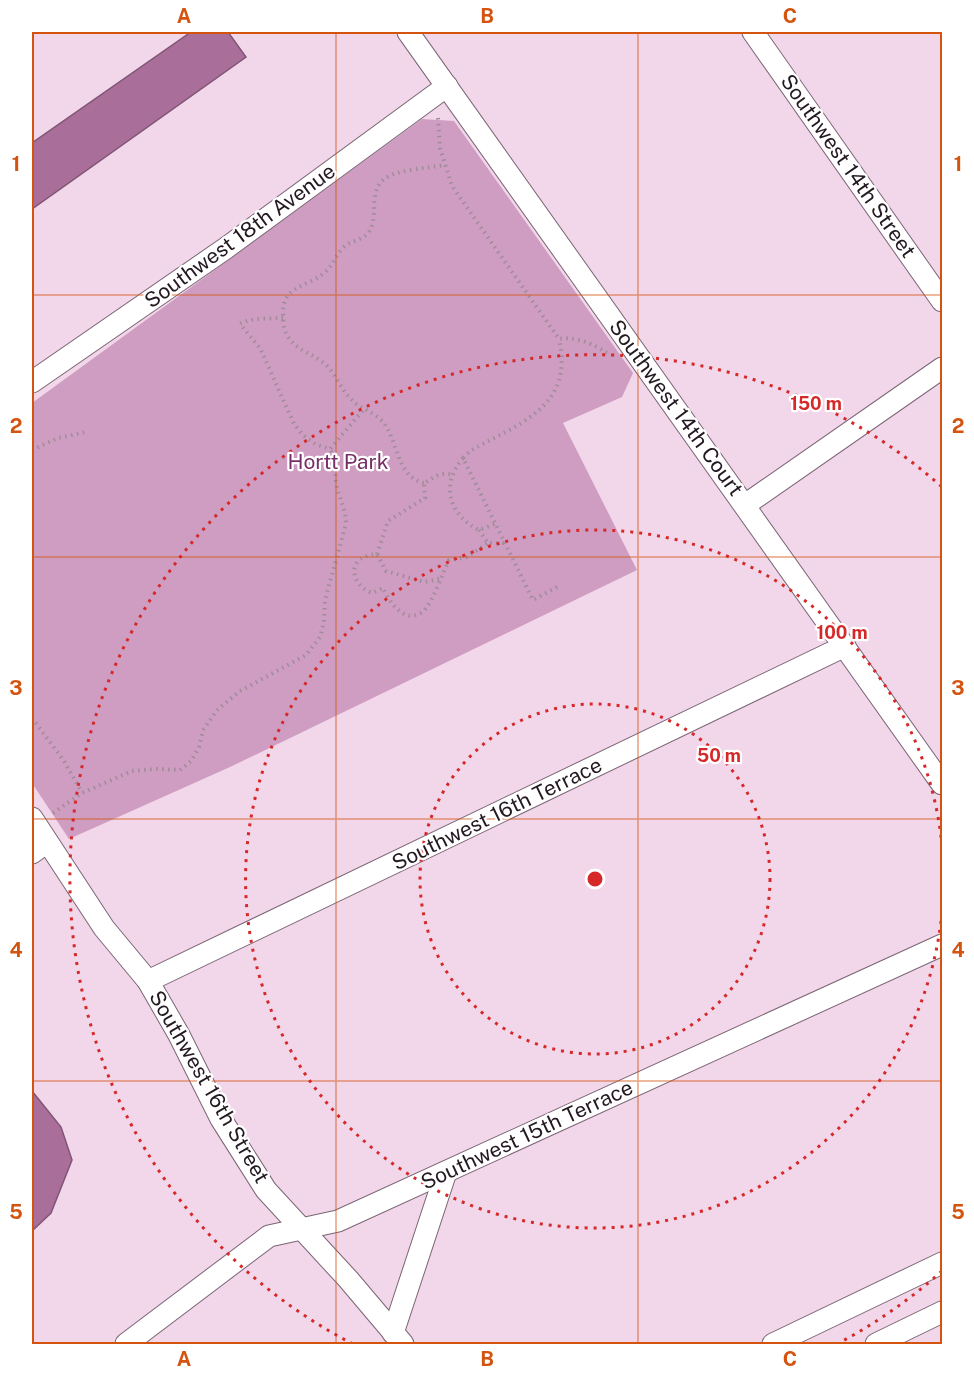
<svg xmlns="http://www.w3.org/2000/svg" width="974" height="1376" font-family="'Public Sans',sans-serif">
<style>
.green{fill:#cf9dc1}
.water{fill:#a96f9a;stroke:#815575;stroke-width:1.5}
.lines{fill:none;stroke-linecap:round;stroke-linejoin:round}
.street-casing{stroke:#7b6575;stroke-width:23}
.path{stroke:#9f8c99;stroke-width:4;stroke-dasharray:1.5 4.5;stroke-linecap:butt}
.street{stroke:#fff;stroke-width:21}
.grid{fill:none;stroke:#d4530e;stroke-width:1.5;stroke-opacity:0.55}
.ring{fill:none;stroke:#d62828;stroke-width:3;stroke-dasharray:3 6}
.labels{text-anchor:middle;stroke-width:4.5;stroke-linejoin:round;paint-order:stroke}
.street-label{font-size:21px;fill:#231920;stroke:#fff}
.park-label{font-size:21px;fill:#772e67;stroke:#fff}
.centre{fill:#d62828;stroke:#fff;stroke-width:3}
.ring-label{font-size:18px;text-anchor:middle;font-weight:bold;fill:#d62828;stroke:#fff;stroke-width:4.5;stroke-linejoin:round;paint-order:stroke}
.neatline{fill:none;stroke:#d4530e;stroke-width:2}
.grid-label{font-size:20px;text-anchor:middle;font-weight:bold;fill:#d4530e}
</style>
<rect width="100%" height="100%" fill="#f1d7e9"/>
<!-- green -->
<path class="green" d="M422,119l32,2 179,252 -11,24 -59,26 74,147 -407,197 -161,72 -37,-56v-380z"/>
<!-- water -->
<g class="water">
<path d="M191,32h37l18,25 -214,152v-66z"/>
<path d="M32,1091l29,36 11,33 -21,53 -19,18z"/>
</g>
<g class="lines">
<defs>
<g id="street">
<path d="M408,32l534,752"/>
<path d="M753,32l189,269"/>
<path d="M32,382l194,-134 221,-162"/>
<path d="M745,505l197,-137"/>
<path d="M32,818l72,110 44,53 31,54 42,84 45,71 82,89 55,65"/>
<path d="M32,853l15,-11"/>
<path d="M148,981l697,-335"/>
<path d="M393,1333l53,-161"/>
<path d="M126,1344l143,-108 69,-15 604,-276"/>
<path d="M773,1344l169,-81"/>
<path d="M876,1344l66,-32"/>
</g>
</defs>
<!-- street casing -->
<use href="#street" class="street-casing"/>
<!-- path -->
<g class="path">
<path d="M438,118l2,30 12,38 107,153c16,-3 35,5 48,14"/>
<path d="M283,318c-14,1 -31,-1 -43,6l20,24 34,76 9,11 12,9 15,5 34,-40"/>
<path d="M32,450l26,-12 28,-6"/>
<path d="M463,458c-23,27 -14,57 16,72l16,-6"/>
<path d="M424,483c-29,-7 -25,-43 -42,-62 -8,-9 -22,-12 -30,-21 -11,-10 -16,-26 -27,-36 -13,-11 -31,-14 -39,-31 -2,-5 -3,-12 -3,-18 -1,-30 23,-27 41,-42 9,-7 11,-17 19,-25 6,-7 17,-7 23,-13 15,-14 1,-41 17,-55 13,-11 45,-12 62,-15"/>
<path d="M479,530l9,13h17"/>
<path d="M377,554l11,-33 37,-23 -1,-15c10,-5 16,-12 28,-8"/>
<path d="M439,579l-14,3 -39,-11 -9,-17c-31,2 -28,30 -5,39l11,-5c6,13 21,37 39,24 10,-7 21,-40 27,-52l18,-3 21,-14"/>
<path d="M557,587l-24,13 -70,-142 7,-7c47,-27 105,-43 89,-112"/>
<path d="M32,718l32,43 18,32"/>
<path d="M53,813l29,-20 50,-22 24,-2 24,1 11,-9 8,-14 4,-17 15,-21 22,-18 66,-36 14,-18 4,-15 1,-22 21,-76c0,-16 -8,-27 -10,-42 -2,-13 1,-22 -6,-33"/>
</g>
<!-- street -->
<use href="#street" class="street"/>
</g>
<!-- grid -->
<path class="grid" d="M336,32v1312M638,32v1312M32,295h910M32,557h910M32,819h910M32,1081h910"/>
<!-- distance rings -->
<g class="ring">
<circle cx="595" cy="879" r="175"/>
<path d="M942 912A349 349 0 1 1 942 846"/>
<path d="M942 1271A524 524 0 0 1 837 1344M353 1344A524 524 0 1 1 942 487"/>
</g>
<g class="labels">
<!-- street labels -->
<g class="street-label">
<text transform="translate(848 166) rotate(55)" y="7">Southwest 14th Street</text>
<text transform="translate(240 236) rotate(-36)" y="7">Southwest 18th Avenue</text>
<text transform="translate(676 408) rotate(54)" y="7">Southwest 14th Court</text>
<text transform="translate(497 814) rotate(-26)" y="7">Southwest 16th Terrace</text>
<text transform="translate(209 1087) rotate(60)" y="7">Southwest 16th Street</text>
<text transform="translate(527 1135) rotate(-25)" y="7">Southwest 15th Terrace</text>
</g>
<!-- park labels -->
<g class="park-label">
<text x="338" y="469">Hortt Park</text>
</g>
</g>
<circle cx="595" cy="879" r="9" class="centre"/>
<g class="ring-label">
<text x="816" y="410">150 m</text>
<text x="842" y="639">100 m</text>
<text x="719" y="762">50 m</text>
</g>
<!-- border -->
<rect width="974" height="1376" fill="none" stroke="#ffffff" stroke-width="66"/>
<rect x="33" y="33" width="908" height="1310" class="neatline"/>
<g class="grid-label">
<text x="184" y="23">A</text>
<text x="487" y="23">B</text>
<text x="790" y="23">C</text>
<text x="16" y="171">1</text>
<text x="958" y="171">1</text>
<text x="16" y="433">2</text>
<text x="958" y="433">2</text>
<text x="16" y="695">3</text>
<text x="958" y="695">3</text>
<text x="16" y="957">4</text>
<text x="958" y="957">4</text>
<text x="16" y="1219">5</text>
<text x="958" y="1219">5</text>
<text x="184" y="1366">A</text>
<text x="487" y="1366">B</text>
<text x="790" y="1366">C</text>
</g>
</svg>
